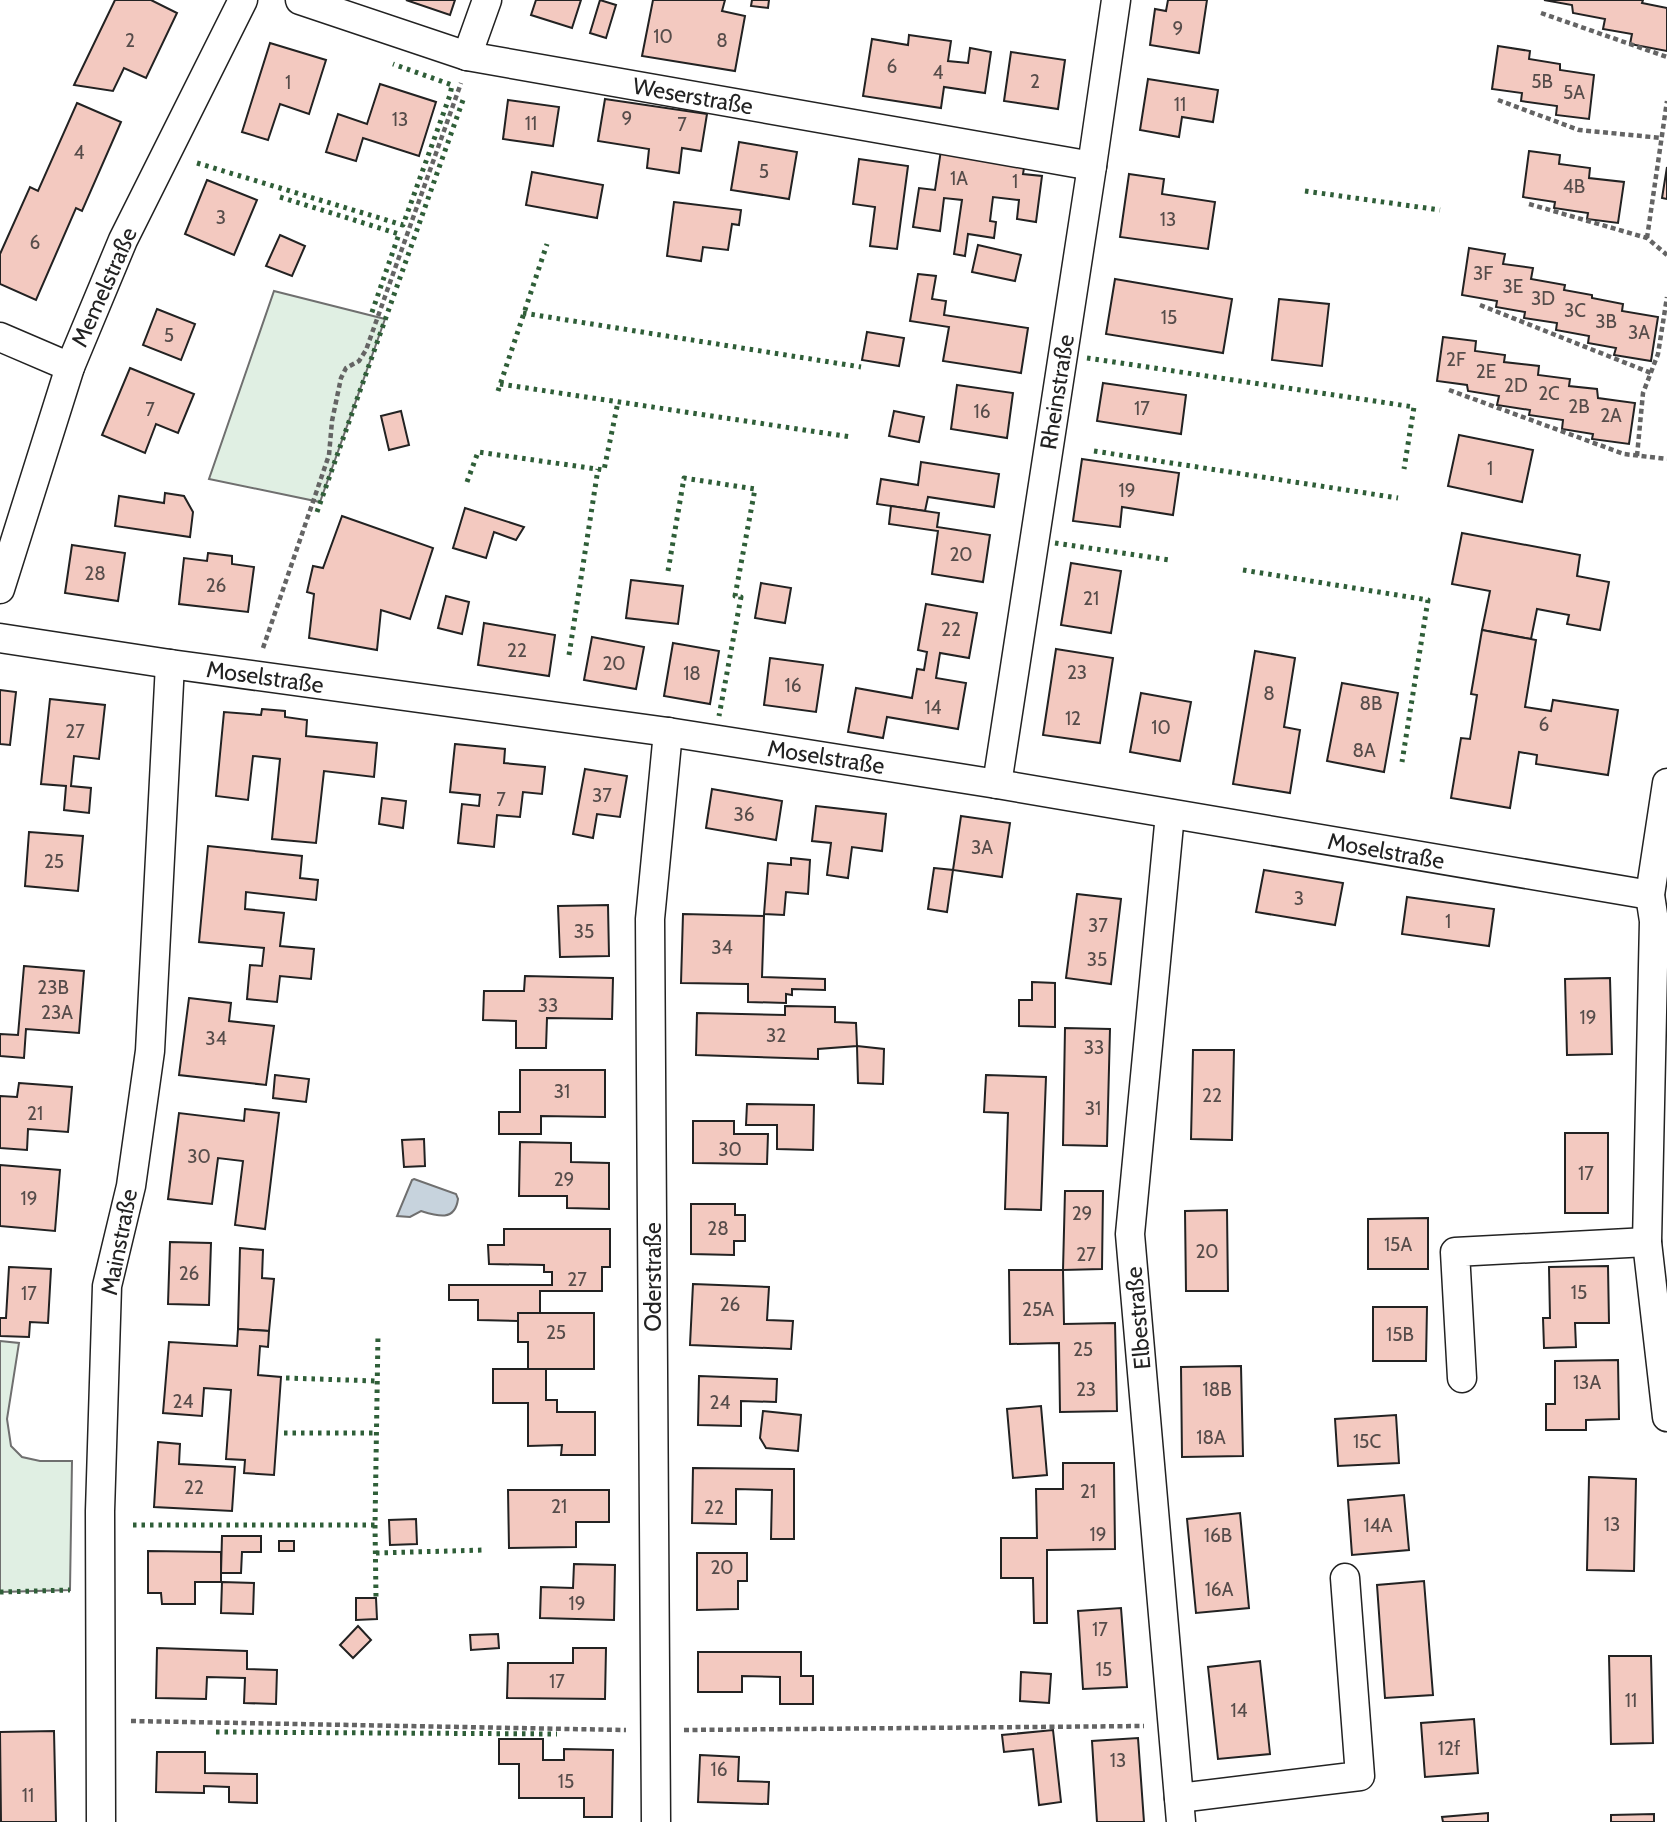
<svg xmlns="http://www.w3.org/2000/svg" width="1667" height="1822" font-family="Cabin,sans-serif">
<style>
.green{fill:#e0efe3;stroke:#6f6f6f;stroke-width:2}
.water{fill:#c7d3dd;stroke:#6f6f6f;stroke-width:2}
.building{fill:#f3c9c0;stroke:#222;stroke-width:2}
.lines{fill:none;stroke-linecap:round;stroke-linejoin:round}
.minor-casing{stroke:#222;stroke-width:31}
.path{stroke:#646464;stroke-width:4.5;stroke-dasharray:5 3.5;stroke-linecap:butt}
.minor{stroke:#fff;stroke-width:28}
.hedge{stroke:#2f5e38;stroke-width:5;stroke-dasharray:3.5 5;stroke-linecap:butt}
.labels{text-anchor:middle;stroke-width:5;stroke-linejoin:round;paint-order:stroke}
.number-label{font-size:19px;fill:#564c4a}
.street-label{font-size:23px;fill:#222;stroke:#fff}
</style>
<rect width="100%" height="100%" fill="#fff"/>
<!-- green -->
<g class="green">
<path d="M274,291l111,28 -65,183 -111,-23z"/>
<path d="M0,1341l19,2 -12,76 4,27 11,11 18,4h32l-2,129 -70,2z"/>
</g>
<!-- water -->
<path class="water" d="M414,1179l42,15 2,5c-3,23 -21,17 -37,12l-11,6 -13,-1 15,-36z"/>
<!-- building -->
<g class="building">
<path d="M115,0h36l26,13 -31,65 -22,-10 -11,23 -39,-6z"/>
<path d="M406,0h49l-5,15z"/>
<path d="M536,0h45l-9,28 -41,-13z"/>
<path d="M600,0l16,5 -10,33 -16,-5z"/>
<path d="M653,0h72l-3,11 23,5 -10,55 -93,-15z"/>
<path d="M752,0h17l-1,8 -17,-2z"/>
<path d="M1168,0h39l-8,53 -49,-8 5,-36 11,2z"/>
<path d="M1544,0h99l-1,3 25,5v43l-37,-7 2,-10 -29,-5 2,-10 -32,-6 -1,-8z"/>
<path d="M909,35l42,6 -3,20 20,2 2,-15 21,4 -6,41 -41,-6 -3,21 -78,-12 9,-57 36,6z"/>
<path d="M270,43l56,17 -17,54 -29,-10 -12,36 -26,-8z"/>
<path d="M1498,46l32,5 -1,8 31,5v6l34,5 -5,44 -33,-4 1,-9 -36,-5 1,-8 -30,-4z"/>
<path d="M1011,52l54,8 -7,49 -54,-8z"/>
<path d="M1148,79l70,11 -5,32 -31,-5 -3,20 -39,-7z"/>
<path d="M380,84l56,18 -17,54 -56,-18 -7,23 -30,-9 12,-38 29,10z"/>
<path d="M605,99l102,15 -6,37 -19,-3 -3,25 -32,-5 2,-19 -51,-8z"/>
<path d="M508,100l51,7 -6,39 -50,-7z"/>
<path d="M77,103l44,19 -39,89 -6,-3 -40,92 -36,-16v-30l30,-67 8,4z"/>
<path d="M739,142l58,10 -8,47 -58,-9z"/>
<path d="M941,150l84,12 -2,12 19,2 -6,46 -19,-3 2,-19 -26,-3 -3,24 6,1 -2,16 -26,-4 -3,22 -11,-2 8,-54 -18,-2 -4,33 -27,-4 6,-39 16,2z"/>
<path d="M1529,151l31,4 -1,9 31,4 -1,10 35,4 -6,41 -31,-4 1,-6 -34,-5 1,-6 -32,-5z"/>
<path d="M859,159l49,7 -11,83 -27,-3 5,-39 -22,-3z"/>
<path d="M1667,167v32l-5,-1z"/>
<path d="M532,172l71,13 -6,33 -71,-13z"/>
<path d="M1129,174l35,5 -2,15 53,8 -7,47 -88,-12z"/>
<path d="M207,180l50,20 -23,55 -49,-21z"/>
<path d="M674,202l67,8 -2,15 -7,-1 -4,26 -25,-3 -2,14 -34,-5z"/>
<path d="M280,235l25,11 -13,30 -26,-10z"/>
<path d="M978,245l43,10 -6,26 -43,-9z"/>
<path d="M1469,248l36,6 -2,10 30,4 -2,11 34,6 -1,5 28,5v3l31,6 -1,7 36,6 -7,44 -37,-6 2,-7 -28,-5 1,-7 -33,-6 1,-7 -33,-5 1,-6 -29,-5 1,-6 -35,-6z"/>
<path d="M918,274l18,2 -4,23 14,2 -2,14 84,13 -7,45 -78,-12 6,-34 -39,-6z"/>
<path d="M1115,279l117,20 -9,54 -117,-19z"/>
<path d="M1279,299l50,5 -7,62 -50,-6z"/>
<path d="M157,309l38,15 -14,36 -38,-15z"/>
<path d="M867,332l37,6 -5,28 -37,-6z"/>
<path d="M1443,337l33,4 -1,10 30,4 -1,7 35,4 -1,9 32,4 -1,7 28,3 1,9 37,5 -6,41 -37,-5 1,-5 -31,-5 1,-9 -34,-5 1,-5 -33,-5 2,-9 -31,-5 -1,-6 -30,-4z"/>
<path d="M130,368l64,26 -16,39 -22,-9 -11,29 -43,-18z"/>
<path d="M1103,383l83,12 -5,39 -84,-13z"/>
<path d="M957,385l56,8 -6,45 -56,-9z"/>
<path d="M401,411l8,34 -20,5 -8,-34z"/>
<path d="M894,411l30,6 -5,25 -30,-6z"/>
<path d="M1459,435l74,15 -11,52 -74,-16z"/>
<path d="M1082,459l97,14 -6,42 -51,-8 -2,20 -47,-6z"/>
<path d="M921,462l78,12 -5,33 -66,-10 -3,14 -48,-7 4,-25 37,6z"/>
<path d="M165,493l19,3 9,16 -3,25 -75,-11 4,-30 45,7z"/>
<path d="M891,506l48,7 -2,14 53,8 -7,47 -51,-8 6,-43 -49,-7z"/>
<path d="M465,508l59,19 -8,13 -22,-8 -8,26 -33,-10z"/>
<path d="M342,516l91,32 -23,71 -29,-9 -4,40 -68,-12 5,-44 -7,-2 6,-26 10,2z"/>
<path d="M1462,533l118,22 -3,21 32,6 -9,48 -33,-6 2,-9 -32,-6 -6,30 -49,-9 8,-39 -38,-7z"/>
<path d="M72,545l53,8 -7,48 -53,-8z"/>
<path d="M208,553l24,3v8l22,3 -6,45 -69,-8 5,-46 23,3z"/>
<path d="M1071,563l50,8 -10,62 -50,-8z"/>
<path d="M631,580l52,6 -5,38 -52,-6z"/>
<path d="M761,583l30,5 -6,35 -30,-5z"/>
<path d="M446,596l23,6 -7,32 -24,-6z"/>
<path d="M926,604l51,9 -8,45 -29,-5 -4,25 30,5 -8,46 -71,-12 -4,21 -35,-6 8,-44 56,10 5,-29 7,1 3,-18 -9,-2z"/>
<path d="M484,623l71,12 -6,41 -71,-11z"/>
<path d="M1482,630l54,10 -11,67 26,4 2,-11 65,10 -10,65 -72,-11 1,-9 -18,-3 -9,56 -59,-10 10,-60 9,1 7,-44 -6,-1z"/>
<path d="M592,637l52,10 -8,42 -52,-9z"/>
<path d="M673,643l46,8 -9,53 -46,-8z"/>
<path d="M1056,649l57,9 -13,85 -57,-8z"/>
<path d="M1255,651l40,7 -11,69 16,3 -10,63 -57,-9z"/>
<path d="M770,658l53,7 -7,47 -52,-7z"/>
<path d="M1342,683l56,10 -14,79 -57,-11z"/>
<path d="M0,690l16,2 -6,53 -10,-1z"/>
<path d="M1141,693l50,9 -11,59 -50,-9z"/>
<path d="M50,699l55,6 -6,54 -25,-3 -3,30 20,2 -2,25 -25,-3 2,-24 -25,-2z"/>
<path d="M262,709l23,2v6l22,3 -1,16 71,7 -3,34 -50,-6 -8,72 -44,-4 8,-80 -27,-3 -5,44 -32,-4 8,-84 37,3z"/>
<path d="M455,744l50,5 -1,14 41,4 -3,27 -19,-2 -3,25 -23,-2 -3,32 -36,-4 4,-39 17,2 1,-11 -30,-3z"/>
<path d="M585,769l42,7 -7,41 -23,-3 -4,24 -20,-4z"/>
<path d="M712,789l70,12 -6,39 -70,-12z"/>
<path d="M382,798l24,3 -3,27 -24,-4z"/>
<path d="M816,806l70,8 -4,37 -30,-4 -4,31 -21,-3 4,-32 -19,-2z"/>
<path d="M961,816l49,7 -8,54 -49,-7z"/>
<path d="M29,832l54,4 -5,55 -53,-5z"/>
<path d="M208,846l94,10 -2,22 18,2 -2,20 -70,-8 -1,17 39,4 -4,33 34,3 -3,30 -31,-3 -3,26 -30,-3 3,-34 12,1 2,-18 -65,-6z"/>
<path d="M791,858l19,2 -2,34 -22,-2 -2,23 -20,-1 4,-51 23,2z"/>
<path d="M934,868l19,2 -6,42 -19,-3z"/>
<path d="M1264,870l79,13 -8,42 -79,-13z"/>
<path d="M1077,894l44,5 -10,85 -45,-6z"/>
<path d="M1407,897l87,12 -5,37 -87,-12z"/>
<path d="M608,905l1,51 -49,1 -2,-51z"/>
<path d="M683,914l81,2 -2,61 63,2v11l-33,-1v6l-6,-1v9l-38,-1v-18l-67,-1z"/>
<path d="M24,966l60,5 -5,62 -53,-4 -2,29 -24,-2v-22l18,1z"/>
<path d="M525,976l88,2 -1,41 -65,-1 -1,30h-30v-27l-33,-1 1,-29h40z"/>
<path d="M1610,978l2,76 -45,1 -2,-76z"/>
<path d="M1032,982l23,1v44l-36,-1v-26h13z"/>
<path d="M189,998l42,5 -2,18 45,5 -8,59 -87,-10z"/>
<path d="M785,1006l50,1v15l21,1 1,23 -39,3v10l-122,-4 1,-42 88,2z"/>
<path d="M1065,1028l45,1 -3,117 -44,-1z"/>
<path d="M857,1046l27,3 -1,35 -25,-1z"/>
<path d="M1193,1050h41l-2,90 -41,-1z"/>
<path d="M520,1070h85v47l-64,-1v18h-42v-22h21z"/>
<path d="M275,1075l34,4 -3,23 -33,-4z"/>
<path d="M986,1075l60,2 -5,133 -36,-1 3,-96 -24,-1z"/>
<path d="M19,1083l53,4 -4,45 -40,-3 -1,21 -27,-2v-52l17,1z"/>
<path d="M747,1104l67,1 -1,45 -36,-1v-24h-31z"/>
<path d="M245,1109l34,4 -14,116 -30,-4 8,-64 -25,-3 -6,46 -44,-5 11,-86 65,8z"/>
<path d="M693,1121h41v13h34l-1,30 -74,-1z"/>
<rect x="1565" y="1133" width="43" height="80"/>
<path d="M424,1139l1,27 -21,1 -2,-27z"/>
<path d="M520,1142l51,1v19l38,1v46l-42,-1v-12h-48z"/>
<path d="M0,1165l60,5 -5,61 -55,-5z"/>
<path d="M1065,1191h38l-1,78 -39,1z"/>
<path d="M691,1204h44v11h10v26h-11v14l-43,-1z"/>
<path d="M1227,1210l1,81h-42l-1,-80z"/>
<path d="M1428,1218v51h-60v-50z"/>
<path d="M504,1229h106v38h-8v24h-62v22h-22v8l-40,-1v-20h-29v-15h103v-13h-8v-7l-55,-1 -1,-19h16z"/>
<path d="M170,1242l41,1 -2,62 -41,-1z"/>
<path d="M240,1248l23,2 -1,28 12,1 -5,52 -31,-2z"/>
<path d="M1608,1266l1,57h-34l1,24 -32,1 -1,-30h7l-1,-51z"/>
<path d="M9,1267l42,2 -3,54 -18,-1 -1,15 -29,-1v-18h6z"/>
<path d="M1009,1270h54l1,54 51,-1 2,88 -57,1 -1,-69 -49,1z"/>
<path d="M693,1284l76,3 -2,33 26,1 -2,28 -101,-4z"/>
<path d="M1373,1307h54l-1,54h-53z"/>
<path d="M518,1313h76v56h-66v-27h-10z"/>
<path d="M238,1329l31,2 -1,16 -8,-1 -2,29 23,2 -7,98 -30,-2 1,-13 -19,-1 5,-69 -27,-2 -2,28 -39,-3 6,-71 68,4z"/>
<path d="M1618,1360l1,59 -33,1v10h-40v-26h9v-43z"/>
<path d="M1241,1366l2,90 -61,1 -1,-90z"/>
<path d="M493,1369h53v31h11v12h38v43h-34l1,-10 -34,1v-43h-35z"/>
<path d="M699,1376l78,3 -1,23 -35,-1v25l-43,-1z"/>
<path d="M1041,1406l6,69 -34,3 -6,-69z"/>
<path d="M763,1411l38,4 -3,36 -32,-3 -6,-10z"/>
<path d="M1396,1415l3,48 -61,3 -3,-47z"/>
<path d="M158,1442l22,2 -1,20 56,3 -3,44 -78,-4z"/>
<path d="M1063,1463h51l1,86 -68,1v73h-13l-1,-45h-32v-40h36l-1,-49h27z"/>
<path d="M693,1468l101,1v70h-23l1,-49 -36,-1v35l-44,-1z"/>
<path d="M1589,1477l47,2 -2,92 -47,-1z"/>
<path d="M508,1490h101v32h-33v25l-67,1z"/>
<path d="M1404,1495l5,55 -57,5 -4,-55z"/>
<path d="M1240,1513l9,95 -53,5 -9,-94z"/>
<path d="M416,1519l1,25 -27,1 -1,-25z"/>
<path d="M222,1536h39v16h-19l-1,21h-20z"/>
<rect x="279" y="1541" width="15" height="10"/>
<path d="M148,1551l73,1v30h-26v22h-33l-1,-11h-13z"/>
<path d="M697,1553h50v28h-9v28l-41,1z"/>
<path d="M574,1564l41,1 -1,55 -74,-2 1,-31 32,1z"/>
<path d="M1424,1581l9,114 -48,3 -8,-113z"/>
<path d="M222,1582l32,1 -1,31 -32,-1z"/>
<path d="M356,1598h20l1,21 -21,1z"/>
<path d="M1121,1608l6,79 -44,2 -5,-78z"/>
<path d="M358,1626l13,14 -18,18 -13,-13z"/>
<path d="M498,1634l1,14 -28,2 -1,-15z"/>
<path d="M157,1648l90,3v18l30,1 -1,34 -32,-1 1,-25 -38,-1 -1,22 -50,-1z"/>
<path d="M573,1648h33l-1,51 -98,-1 1,-35h65z"/>
<path d="M698,1652h103v24h12v28h-33v-27l-38,-1v16h-44z"/>
<path d="M1609,1656h42l2,87 -42,1z"/>
<path d="M1260,1661l10,93 -52,5 -10,-92z"/>
<path d="M1021,1672l30,2 -2,29 -29,-2z"/>
<path d="M1474,1719l4,54 -53,4 -4,-54z"/>
<path d="M1053,1730l8,72 -22,3 -6,-56 -29,3 -2,-17z"/>
<path d="M54,1731l2,91h-55l-1,-90z"/>
<path d="M1138,1738l6,84h-47l-5,-81z"/>
<path d="M499,1739h44v21h21v-11l49,1 -1,67h-28v-19h-65v-34h-20z"/>
<path d="M157,1752h48v21l52,1v29l-28,-1v-15l-25,-1v7l-48,-1z"/>
<path d="M700,1755l39,2 -1,24 31,1 -1,22 -70,-2z"/>
<path d="M1488,1813v9h-45l-1,-5z"/>
<path d="M1654,1814v8h-43v-7z"/>
</g>
<g class="lines">
<defs>
<g id="minor">
<path d="M300,0l167,56 625,110"/>
<path d="M467,56l20,-56"/>
<path d="M0,337l70,30"/>
<path d="M0,589l70,-222 53,-127 120,-240"/>
<path d="M0,638l170,26 498,68 329,52 653,111"/>
<path d="M1667,783l-17,112 4,26 -7,321 20,175"/>
<path d="M997,784l95,-618 24,-166"/>
<path d="M1170,814l-40,420 51,588"/>
<path d="M1462,1378l-7,-126 192,-10"/>
<path d="M1179,1798l181,-22 -15,-198"/>
<path d="M101,1822l-1,-311 7,-225 24,-100 19,-135 20,-387"/>
<path d="M656,1822l-6,-903 18,-187"/>
</g>
</defs>
<!-- minor casing -->
<use href="#minor" class="minor-casing"/>
<!-- path -->
<g class="path">
<path d="M1541,13l126,44"/>
<path d="M1498,100l81,30 83,8"/>
<path d="M1529,204l118,34 20,17"/>
<path d="M1647,238l20,-137"/>
<path d="M1480,305l171,68"/>
<path d="M1449,390l175,64 43,5"/>
<path d="M1637,456l6,-63 15,-39 9,-57"/>
<path d="M263,648l66,-193 3,-34 9,-43 5,-10 13,-7 7,-11 95,-267"/>
<path d="M131,1721l495,9"/>
<path d="M684,1730l460,-4"/>
</g>
<!-- minor -->
<use href="#minor" class="minor"/>
<!-- hedge -->
<g class="hedge">
<path d="M197,163l206,62 47,-130 2,-10 -59,-21"/>
<path d="M1305,191l135,19"/>
<path d="M280,197l119,37 -28,81"/>
<path d="M523,313l338,54"/>
<path d="M1087,358l327,49 -10,62"/>
<path d="M500,384l351,53"/>
<path d="M498,391l49,-147"/>
<path d="M1094,451l304,47"/>
<path d="M467,482l11,-30 126,18 14,-68"/>
<path d="M317,512l146,-412"/>
<path d="M1055,543l114,17"/>
<path d="M1243,570l185,30 -26,162"/>
<path d="M668,571l16,-93 71,11 -20,107 6,1 -22,119"/>
<path d="M569,655l29,-186"/>
<path d="M286,1378l91,3"/>
<path d="M284,1433h93"/>
<path d="M133,1525h242l3,-191"/>
<path d="M375,1525l1,73"/>
<path d="M376,1553l110,-3"/>
<path d="M0,1592l70,-2"/>
<path d="M216,1732l341,2"/>
</g>
</g>
<g class="labels">
<!-- number labels -->
<g class="number-label">
<text x="1178" y="35">9</text>
<text x="663" y="43">10</text>
<text x="130" y="47">2</text>
<text x="722" y="47">8</text>
<text x="892" y="73">6</text>
<text x="938" y="79">4</text>
<text x="1035" y="88">2</text>
<text x="1542" y="88">5B</text>
<text x="288" y="89">1</text>
<text x="1574" y="99">5A</text>
<text x="1180" y="111">11</text>
<text x="627" y="125">9</text>
<text x="400" y="126">13</text>
<text x="531" y="130">11</text>
<text x="682" y="131">7</text>
<text x="79" y="159">4</text>
<text x="764" y="178">5</text>
<text x="959" y="185">1A</text>
<text x="1015" y="188">1</text>
<text x="1574" y="193">4B</text>
<text x="221" y="224">3</text>
<text x="1168" y="226">13</text>
<text x="35" y="249">6</text>
<text x="1483" y="280">3F</text>
<text x="1513" y="293">3E</text>
<text x="1543" y="305">3D</text>
<text x="1575" y="317">3C</text>
<text x="1169" y="324">15</text>
<text x="1606" y="328">3B</text>
<text x="1639" y="339">3A</text>
<text x="169" y="342">5</text>
<text x="1456" y="366">2F</text>
<text x="1486" y="378">2E</text>
<text x="1516" y="392">2D</text>
<text x="1549" y="400">2C</text>
<text x="1579" y="413">2B</text>
<text x="1142" y="415">17</text>
<text x="150" y="416">7</text>
<text x="982" y="418">16</text>
<text x="1611" y="422">2A</text>
<text x="1490" y="475">1</text>
<text x="1127" y="497">19</text>
<text x="961" y="561">20</text>
<text x="95" y="580">28</text>
<text x="216" y="592">26</text>
<text x="1091" y="605">21</text>
<text x="951" y="636">22</text>
<text x="517" y="657">22</text>
<text x="614" y="670">20</text>
<text x="1077" y="679">23</text>
<text x="692" y="680">18</text>
<text x="793" y="692">16</text>
<text x="1269" y="700">8</text>
<text x="1371" y="710">8B</text>
<text x="933" y="714">14</text>
<text x="1073" y="725">12</text>
<text x="1544" y="731">6</text>
<text x="1161" y="734">10</text>
<text x="75" y="738">27</text>
<text x="1364" y="757">8A</text>
<text x="602" y="802">37</text>
<text x="501" y="806">7</text>
<text x="744" y="821">36</text>
<text x="982" y="854">3A</text>
<text x="54" y="868">25</text>
<text x="1299" y="905">3</text>
<text x="1448" y="928">1</text>
<text x="1098" y="932">37</text>
<text x="584" y="938">35</text>
<text x="722" y="954">34</text>
<text x="1097" y="966">35</text>
<text x="53" y="994">23B</text>
<text x="548" y="1012">33</text>
<text x="57" y="1019">23A</text>
<text x="1588" y="1024">19</text>
<text x="776" y="1042">32</text>
<text x="216" y="1045">34</text>
<text x="1094" y="1054">33</text>
<text x="562" y="1098">31</text>
<text x="1212" y="1102">22</text>
<text x="1093" y="1115">31</text>
<text x="35" y="1120">21</text>
<text x="730" y="1156">30</text>
<text x="199" y="1163">30</text>
<text x="1586" y="1180">17</text>
<text x="564" y="1186">29</text>
<text x="29" y="1205">19</text>
<text x="1082" y="1220">29</text>
<text x="718" y="1235">28</text>
<text x="1398" y="1251">15A</text>
<text x="1207" y="1258">20</text>
<text x="1086" y="1261">27</text>
<text x="189" y="1280">26</text>
<text x="577" y="1286">27</text>
<text x="1579" y="1299">15</text>
<text x="29" y="1300">17</text>
<text x="730" y="1311">26</text>
<text x="1038" y="1316">25A</text>
<text x="556" y="1339">25</text>
<text x="1400" y="1341">15B</text>
<text x="1083" y="1356">25</text>
<text x="1587" y="1389">13A</text>
<text x="1086" y="1396">23</text>
<text x="1217" y="1396">18B</text>
<text x="183" y="1408">24</text>
<text x="720" y="1409">24</text>
<text x="1211" y="1444">18A</text>
<text x="1367" y="1448">15C</text>
<text x="194" y="1494">22</text>
<text x="1088" y="1498">21</text>
<text x="559" y="1513">21</text>
<text x="714" y="1514">22</text>
<text x="1612" y="1531">13</text>
<text x="1378" y="1532">14A</text>
<text x="1098" y="1541">19</text>
<text x="1218" y="1542">16B</text>
<text x="722" y="1574">20</text>
<text x="1219" y="1596">16A</text>
<text x="577" y="1610">19</text>
<text x="1100" y="1636">17</text>
<text x="1104" y="1676">15</text>
<text x="557" y="1688">17</text>
<text x="1631" y="1707">11</text>
<text x="1239" y="1717">14</text>
<text x="1449" y="1755">12f</text>
<text x="1118" y="1767">13</text>
<text x="719" y="1776">16</text>
<text x="566" y="1788">15</text>
<text x="28" y="1802">11</text>
</g>
<!-- street labels -->
<g class="street-label">
<text transform="translate(693 96) rotate(10)" y="8">Weserstraße</text>
<text transform="translate(104 287) rotate(-66)" y="8">Memelstraße</text>
<text transform="translate(1057 392) rotate(-81)" y="8">Rheinstraße</text>
<text transform="translate(265 677) rotate(8)" y="8">Moselstraße</text>
<text transform="translate(826 757) rotate(9)" y="8">Moselstraße</text>
<text transform="translate(1386 851) rotate(10)" y="8">Moselstraße</text>
<text transform="translate(119 1242) rotate(-79)" y="8">Mainstraße</text>
<text transform="translate(653 1277) rotate(-90)" y="8">Oderstraße</text>
<text transform="translate(1138 1318) rotate(-95)" y="8">Elbestraße</text>
</g>
</g>
</svg>
